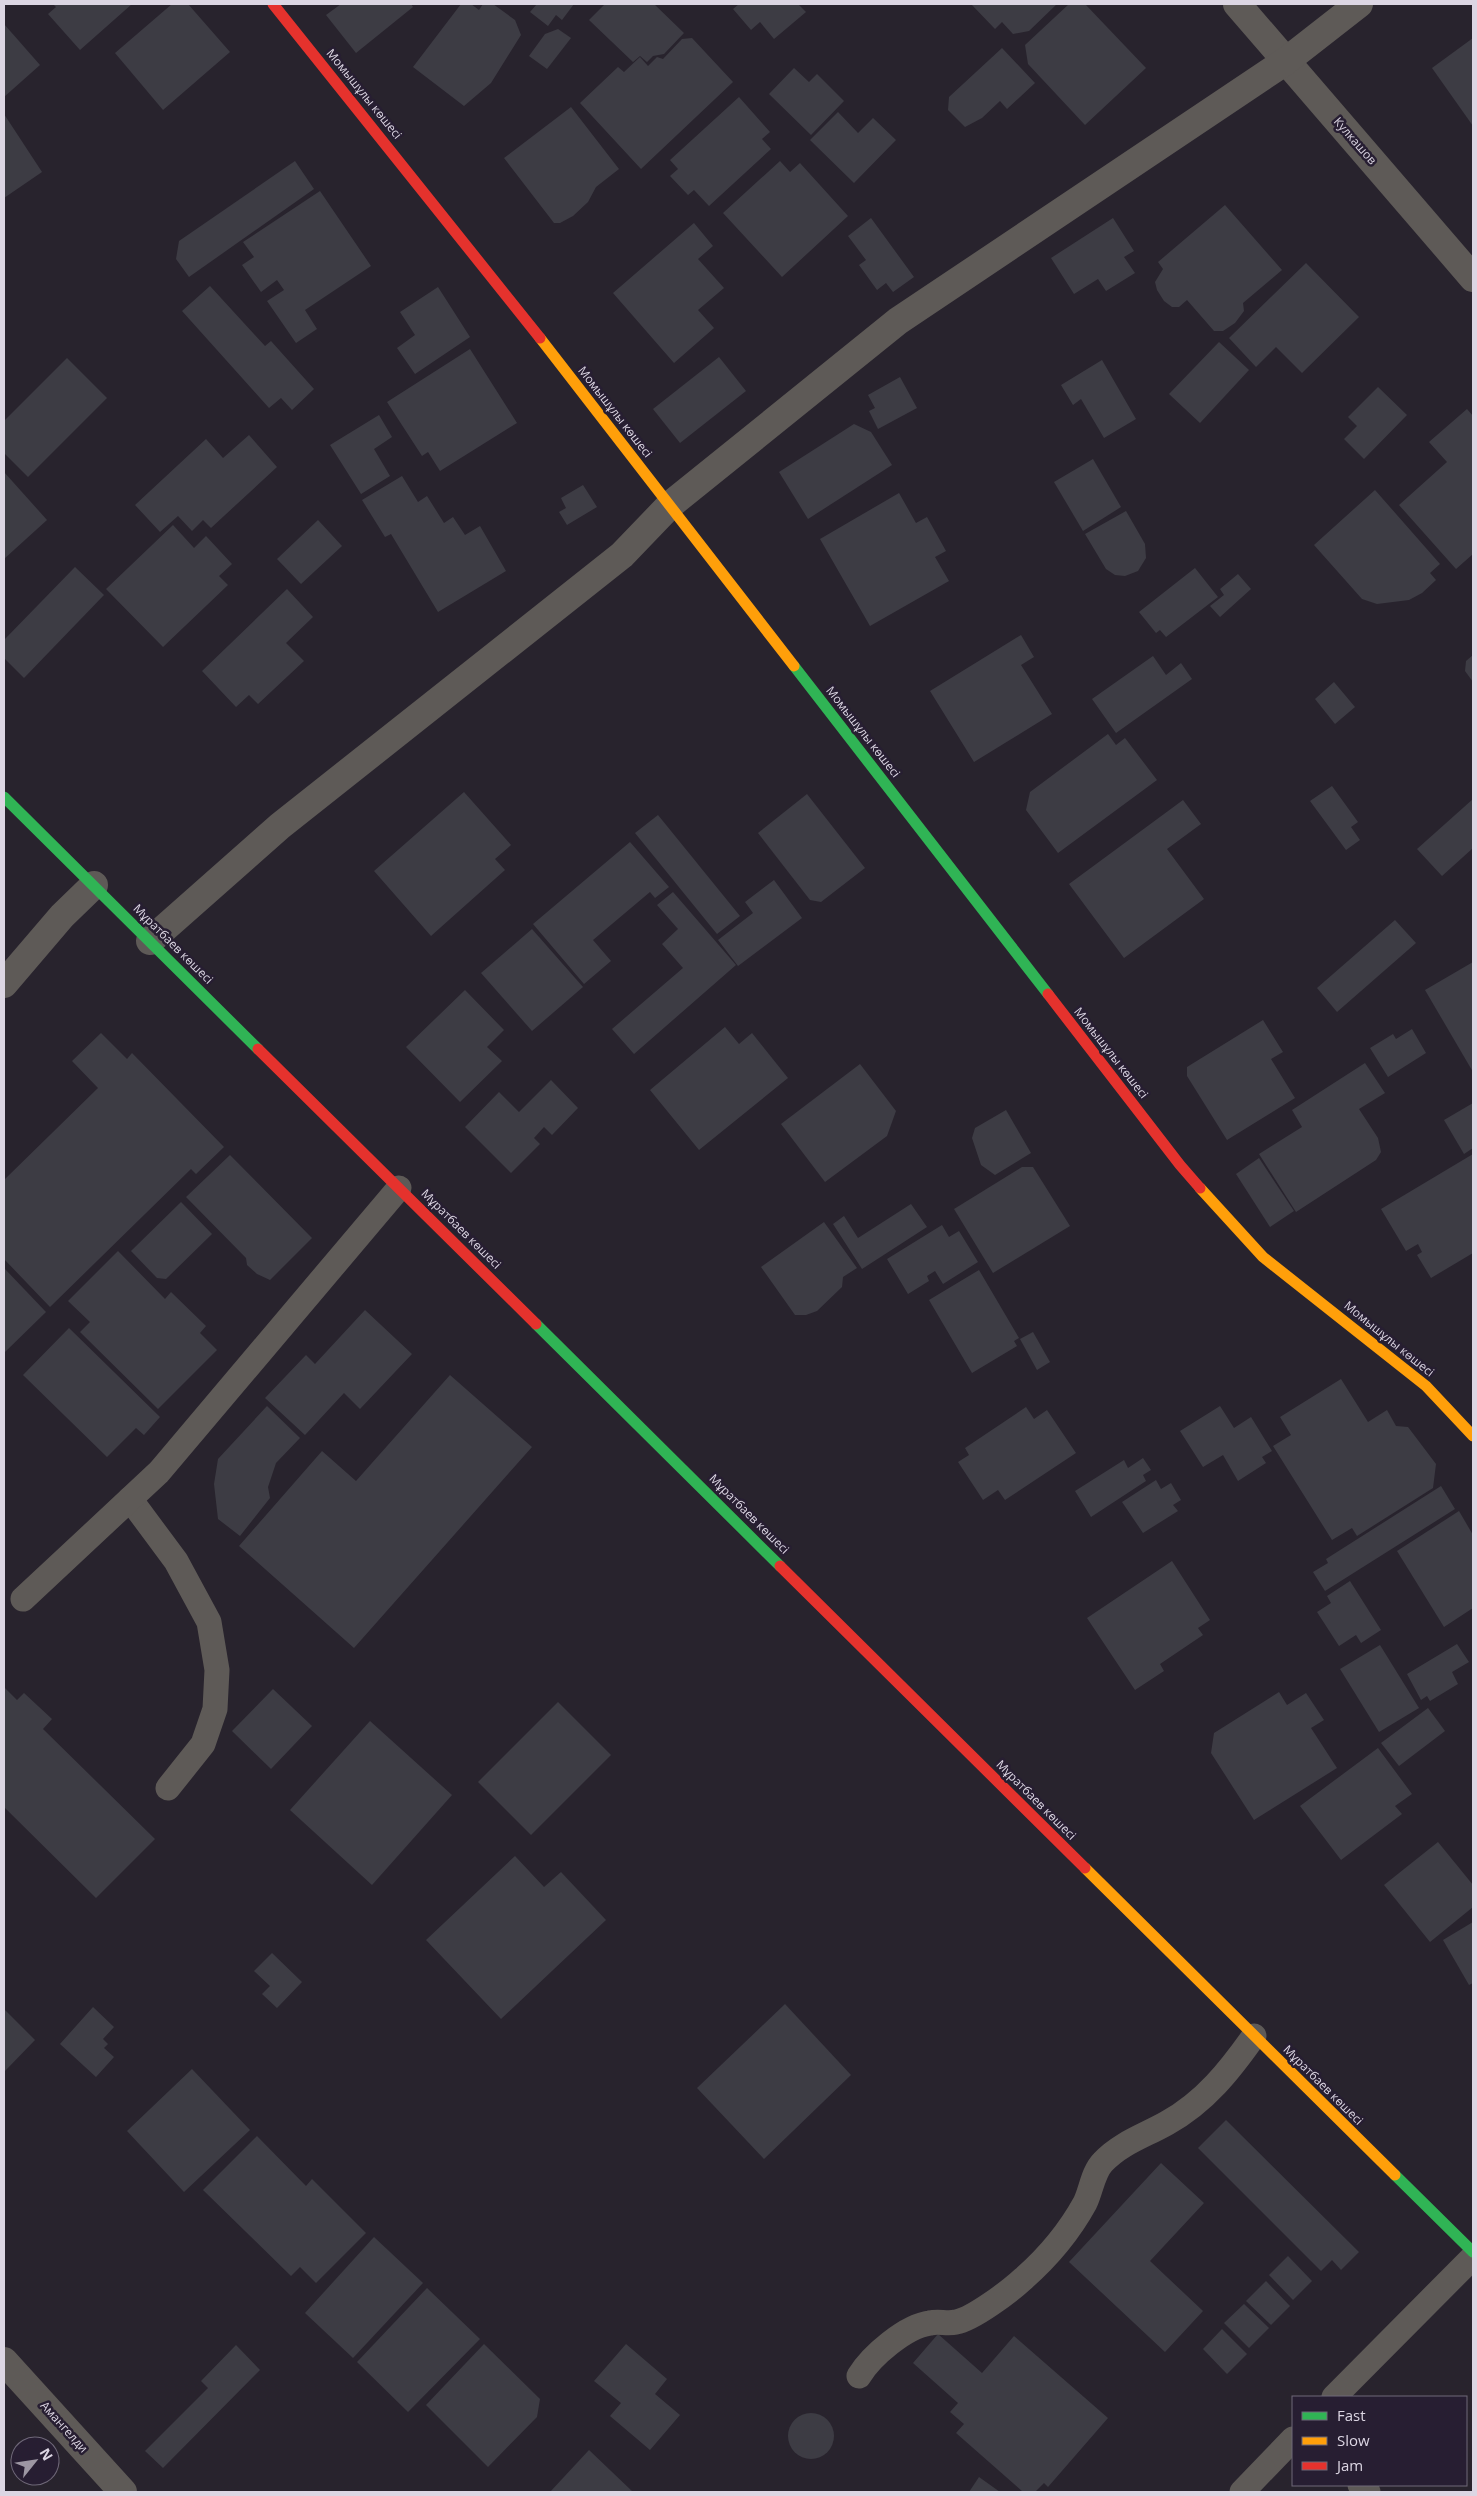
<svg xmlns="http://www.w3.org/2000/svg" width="1477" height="2496" font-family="'Open Sans',sans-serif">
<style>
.building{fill:#3d3c44}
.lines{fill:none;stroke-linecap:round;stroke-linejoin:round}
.lane{stroke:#5e5a57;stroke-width:25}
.street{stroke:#5e5a57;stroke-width:28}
.fast{stroke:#30b455;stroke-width:11}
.slow{stroke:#ff9f0a;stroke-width:11}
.jam{stroke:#e5322d;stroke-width:11}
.labels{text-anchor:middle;stroke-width:5;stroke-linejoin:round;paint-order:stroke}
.street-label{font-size:12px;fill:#dcd6e3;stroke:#271e32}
</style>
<rect width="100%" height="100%" fill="#28232d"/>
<!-- building -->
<g class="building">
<path d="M53,4h79l-52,46 -32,-36 8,-7z"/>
<path d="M172,4h16l42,48 -67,58 -48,-57z"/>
<path d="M341,4h70l2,3 -57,46 -30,-38z"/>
<path d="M461,4h10l8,6 4,-6h10l22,16 6,15 -30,48 -27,23 -51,-39z"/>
<path d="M537,4h37l-12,16 -6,-5 -8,11 -18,-14z"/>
<path d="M605,4h49l30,29 -20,21 -11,2 -6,6 -7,-6 -7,6 -44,-42z"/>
<path d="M739,4h59l8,8 -32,27 -14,-17 -9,8 -18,-21z"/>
<path d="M971,4h86l-28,27 -16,3 -11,-12 -7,7z"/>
<path d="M1069,4h16l61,64 -61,57 -57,-61 -3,-19z"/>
<path d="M4,24l36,41 -36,32z"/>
<path d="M558,29l13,9 -24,31 -18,-13 16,-22z"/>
<path d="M692,38l41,44 -92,87 -61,-66 38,-36 6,5 16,-15 8,9 9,-9 6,2 19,-20z"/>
<path d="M1473,38v88l-41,-58z"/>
<path d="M1002,48l33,35 -28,26 -7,-8 -18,17 -17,9 -17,-17 1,-13z"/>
<path d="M794,68l15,14 8,-8 27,27 -33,34 -42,-41z"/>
<path d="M739,97l31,35 -8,7 9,10 -62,57 -15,-16 -6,5 -18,-19 8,-7 -8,-9z"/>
<path d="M571,107l48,62 -23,18 -8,15 -15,14 -13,7h-6l-50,-65z"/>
<path d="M838,112l20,21 15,-15 23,22 -42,43 -44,-43z"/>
<path d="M4,114l38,58 -38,26z"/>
<path d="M295,161l19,28 -125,88 -13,-18 3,-18z"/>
<path d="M780,161l10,11 10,-9 48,53 -66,61 -59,-64z"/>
<path d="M320,191l51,75 -66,44 12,19 -21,14 -29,-42 17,-11 -7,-10 -16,12 -19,-27 12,-8 -11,-15z"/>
<path d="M1225,205l57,65 -39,33 1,8 -9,12 -12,8h-9l-27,-31 -8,7h-7l-8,-6 -7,-11 -2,-8 8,-13 -5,-7z"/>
<path d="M871,218l43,59 -21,15 -7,-9 -9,7 -18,-25 7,-5 -18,-24z"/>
<path d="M1113,218l21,33 -10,6 11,16 -29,18 -8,-12 -24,15 -23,-36z"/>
<path d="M694,223l19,23 -15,13 26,29 -26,22 16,18 -40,35 -61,-70z"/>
<path d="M1306,263l53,54 -57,56 -26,-26 -20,20 -27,-29z"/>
<path d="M210,286l55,60 6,-5 43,48 -22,21 -11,-12 -12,10 -87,-97z"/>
<path d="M438,287l32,50 -55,37 -18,-26 18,-13 -15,-23z"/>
<path d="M1219,342l30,28 -49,53 -31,-29z"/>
<path d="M470,349l47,74 -77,48 -12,-19 -6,4 -35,-54z"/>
<path d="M719,357l27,34 -66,52 -27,-34z"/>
<path d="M67,358l40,40 -79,79 -24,-24v-32z"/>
<path d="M1102,360l34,59 -32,19 -23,-39 -8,6 -12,-20z"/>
<path d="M900,377l17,31 -39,21 -9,-18 6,-3 -7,-13z"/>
<path d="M1378,387l29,28 -43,44 -20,-20 13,-13 -9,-9z"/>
<path d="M1467,409l6,7v138l-17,15 -57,-64 48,-43 -18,-20z"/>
<path d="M379,415l13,22 -18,12 16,27 -29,18 -31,-49z"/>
<path d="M854,424l17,8 21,33 -84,54 -29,-47z"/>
<path d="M249,435l28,32 -66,61 -8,-8 -11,11 -14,-15 -18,16 -25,-27 71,-66 17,19z"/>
<path d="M1093,459l28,48 -38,24 -29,-49z"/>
<path d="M4,472l43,48 -43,39z"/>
<path d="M402,476l16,26 9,-6 17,27 9,-6 12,18 15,-9 26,45 -68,41 -47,-78 -6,3 -23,-37z"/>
<path d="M583,485l14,22 -30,18 -8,-13 7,-4 -5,-10z"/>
<path d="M1375,490l65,74 -10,9 6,7 -14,13 -13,7 -32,4 -15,-5 -48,-54z"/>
<path d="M899,493l17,30 11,-6 19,34 -11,6 14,24 -79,45 -50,-87z"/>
<path d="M1126,511l19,33 1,14 -8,13 -13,5 -10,-1 -9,-6 -21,-35z"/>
<path d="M318,520l24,26 -41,38 -24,-25z"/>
<path d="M173,525l21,23 12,-12 26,28 -13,12 9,9 -65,62 -57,-58z"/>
<path d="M75,567l29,28 -80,83 -20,-20v-18z"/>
<path d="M1195,568l23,29 -52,40 -6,-7 -4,3 -17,-21z"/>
<path d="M1238,574l13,15 -31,28 -10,-11 14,-11 -4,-6z"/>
<path d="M287,589l26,28 -27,26 18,18 -46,43 -9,-9 -13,12 -34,-36z"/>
<path d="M1021,635l13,22 -13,8 31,49 -78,48 -44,-71z"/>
<path d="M1473,655v27l-8,-11 1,-10z"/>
<path d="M1153,656l13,19 15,-12 11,16 -76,54 -24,-34z"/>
<path d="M1334,682l21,25 -20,17 -20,-25z"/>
<path d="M1108,734l8,11 9,-7 32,42 -99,73 -32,-43 4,-18z"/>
<path d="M1332,786l26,36 -7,5 9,13 -14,10 -36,-49z"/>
<path d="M464,792l47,53 -16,14 10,11 -74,66 -57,-65z"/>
<path d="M807,794l58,74 -44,34 -11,-2 -52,-67z"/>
<path d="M1473,799v49l-31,28 -25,-27z"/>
<path d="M1183,800l18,24 -34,25 37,50 -80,59 -55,-74z"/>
<path d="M658,815l82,101 -23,18 -82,-101z"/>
<path d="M630,842l39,45 -14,11 -5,-6 -57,48 18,21 -27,23 -51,-60z"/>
<path d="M774,880l28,38 -64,48 -20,-26 35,-27 -8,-11z"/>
<path d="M673,892l63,73 -102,89 -22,-25 71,-61 -21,-24 16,-15 -21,-24z"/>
<path d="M1395,920l21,23 -79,69 -20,-24z"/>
<path d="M532,929l51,58 -51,44 -51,-58z"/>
<path d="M1473,962v110l-48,-82z"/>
<path d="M465,990l39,40 -17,17 15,14 -42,41 -54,-55z"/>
<path d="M1263,1020l20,32 -12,7 24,39 -68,42 -40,-64v-9z"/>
<path d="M725,1027l14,17 13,-11 36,45 -89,72 -49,-60z"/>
<path d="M1412,1029l14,24 -38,24 -18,-29 23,-14 3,5z"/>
<path d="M101,1033l26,26 5,-6 92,94 -28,27 -5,-5 -141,138 -46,-48v-79l94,-92 -26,-27z"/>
<path d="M1365,1063l20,30 -26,16 19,29 3,14 -5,8 -80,52 -37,-58 43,-27 -10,-17z"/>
<path d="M860,1064l36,47 -9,25 -62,46 -44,-58z"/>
<path d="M551,1080l27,28 -26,27 -8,-8 -10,11 6,6 -29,29 -46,-46 34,-35 20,20z"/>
<path d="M1473,1103v45l-9,6 -20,-34z"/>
<path d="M1006,1110l25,43 -36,22 -14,-10 -9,-27 3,-10z"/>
<path d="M1473,1154v99l-42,25 -14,-23 5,-3 -4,-8 -12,7 -25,-42z"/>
<path d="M230,1155l82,83 -42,42 -13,-6 -10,-9 -1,-7 -60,-61z"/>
<path d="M1259,1158l35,53 -24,16 -34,-53z"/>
<path d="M1022,1167h11l37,59 -77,47 -39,-64z"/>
<path d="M181,1202l31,32 -46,45 -9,-1 -26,-27z"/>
<path d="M911,1204l16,23 -65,42 -29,-45 11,-8 14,22z"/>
<path d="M824,1222l33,46 -14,9 -1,10 -25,24 -11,4h-11l-34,-48z"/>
<path d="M942,1225l7,12 10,-6 19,31 -35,22 -8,-13 -8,5 2,5 -21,13 -21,-35z"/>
<path d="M118,1251l47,48 6,-7 35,34 -6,7 17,17 -59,59 -78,-77 10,-10 -22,-21z"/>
<path d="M4,1268l42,44 -42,41z"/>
<path d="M979,1270l40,68 -5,3 3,5 -45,27 -43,-73z"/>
<path d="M365,1310l47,44 -52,55 -16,-16 -39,42 -40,-37 41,-43 9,9z"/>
<path d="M69,1328l91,89 -16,18 -8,-7 -29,29 -84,-82z"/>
<path d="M1033,1332l17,30 -13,8 -17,-31z"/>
<path d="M450,1375l82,72 -178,201 -115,-102 83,-95 34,30z"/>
<path d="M1341,1379l27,43 19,-12 9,16 12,1 28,37 -3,24 -76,48 -5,-8 -20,12 -59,-94 18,-11 -11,-18z"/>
<path d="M267,1406l33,32 -24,25 -8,24 2,11 -30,38 -22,-17 -4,-35 4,-25z"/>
<path d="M1220,1406l14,22 17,-11 21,34 -10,6 4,6 -28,18 -15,-26 -20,12 -23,-36z"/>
<path d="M1026,1407l8,12 13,-9 29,43 -71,47 -7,-10 -15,10 -25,-38 11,-7 -4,-7z"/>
<path d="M1143,1458l8,12 -8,5 3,6 -55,36 -16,-26 49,-31 4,8z"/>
<path d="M1156,1480l5,9 10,-6 10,17 -8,5 5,6 -35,22 -21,-31z"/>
<path d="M1441,1486l14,23 -130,82 -12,-19 15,-9 -2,-4z"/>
<path d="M1459,1511l14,24v73l-29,19 -47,-76z"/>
<path d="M1172,1561l38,59 -12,8 5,7 -43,29 4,7 -29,19 -48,-72z"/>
<path d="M1350,1581l31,49 -20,13 -5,-8 -17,11 -22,-34 14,-9 -4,-7z"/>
<path d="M1457,1644l12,18 -17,10 6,12 -28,17 -3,-5 -6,4 -14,-26z"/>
<path d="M1380,1645l39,63 -40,24 -39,-63z"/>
<path d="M4,1687l13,13 7,-7 28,26 -9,10 112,110 -59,59 -92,-91z"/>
<path d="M273,1689l39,37 -41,43 -39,-38z"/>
<path d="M1279,1692l8,13 19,-12 18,27 -13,8 26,40 -83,52 -43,-67 3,-20z"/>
<path d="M558,1702l53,53 -80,80 -53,-53z"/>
<path d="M1428,1708l17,23 -46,35 -18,-23z"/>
<path d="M370,1721l82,74 -80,90 -82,-75z"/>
<path d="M1378,1748l34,46 -17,12 7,8 -61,46 -41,-54z"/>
<path d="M1438,1842l35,43v22l-43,35 -46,-57z"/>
<path d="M515,1856l29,31 17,-15 45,48 -105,99 -75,-79z"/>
<path d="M1473,1922v61l-4,2 -26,-45z"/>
<path d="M272,1953l30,29 -25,26 -15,-14 8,-8 -16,-15z"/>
<path d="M785,2004l66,71 -87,84 -67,-71z"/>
<path d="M93,2007l21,20 -11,12 5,5 -4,4 10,9 -18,20 -36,-33z"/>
<path d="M4,2009l31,31 -31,32z"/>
<path d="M192,2069l58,61 -66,62 -57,-61z"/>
<path d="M1226,2120l133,132 -18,18 -9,-10 -11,11 -123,-123z"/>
<path d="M257,2136l49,50 6,-7 54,54 -50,50 -16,-16 -9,9 -88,-86z"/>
<path d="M1161,2163l43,40 -54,58 53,50 -38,41 -96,-90z"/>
<path d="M374,2237l49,46 -70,75 -48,-45z"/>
<path d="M1288,2256l24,25 -19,19 -24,-25z"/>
<path d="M1266,2281l24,25 -19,19 -25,-24z"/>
<path d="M427,2288l53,51 -72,73 -51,-50z"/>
<path d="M1244,2304l25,24 -20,20 -25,-25z"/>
<path d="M1222,2329l25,25 -20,20 -24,-25z"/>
<path d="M938,2334l44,39 32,-37 94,82 -60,69 -4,-4 -9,9h-12l-67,-59 8,-9 -14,-12 8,-9 -45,-40z"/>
<path d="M484,2344l56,55 -3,18 -49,50 -62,-62z"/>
<path d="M626,2344l41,35 -12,15 25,21 -30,35 -40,-34 11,-13 -27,-22z"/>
<path d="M236,2345l24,25 -97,98 -18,-17 63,-63 -7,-7z"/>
<circle cx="811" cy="2436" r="23"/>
<path d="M589,2450l44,42h-83z"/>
<path d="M979,2477l21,15h-31z"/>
</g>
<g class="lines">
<!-- lane -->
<g class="lane">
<path d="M130,1499l46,62 33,61 8,48 -2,39 -12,35 -35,44"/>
<path d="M23,1599l136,-127 240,-284"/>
<path d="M859,2376c12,-20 47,-50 71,-53 8,-2 18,1 26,-1 17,-3 54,-31 67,-43 24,-21 46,-47 62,-76 6,-12 8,-31 18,-41 18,-19 41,-26 64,-39 38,-21 63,-53 87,-87"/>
<path d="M1334,2397l139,-140"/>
<path d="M1360,2485l8,7"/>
<path d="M1242,2492l51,-53"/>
</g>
<!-- street -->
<g class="street">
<path d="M1237,4l236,274"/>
<path d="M150,941l130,-115 342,-271 48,-50 228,-184 388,-260 73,-57"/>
<path d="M4,984l58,-68 32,-31"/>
<path d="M4,2361l119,131"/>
</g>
<!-- fast -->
<g class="fast">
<path d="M794,666l254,328"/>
<path d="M4,797l254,252"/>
<path d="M536,1324l244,242"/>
<path d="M1395,2175l78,77"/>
</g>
<!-- slow -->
<g class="slow">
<path d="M540,338l254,328"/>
<path d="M1200,1188l63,69 163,129 47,50"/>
<path d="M1085,1868l310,307"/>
</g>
<!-- jam -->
<g class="jam">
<path d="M273,4l267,334"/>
<path d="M1048,994l132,171 20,23"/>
<path d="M258,1049l278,275"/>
<path d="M780,1566l305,302"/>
</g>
</g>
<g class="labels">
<!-- street labels -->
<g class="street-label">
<text transform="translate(364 94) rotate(51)" y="4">Момышұлы көшесі</text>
<text transform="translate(1355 141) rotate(49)" y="4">Кулкашов</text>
<text transform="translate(615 412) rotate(52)" y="4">Момышұлы көшесі</text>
<text transform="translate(863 732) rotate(52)" y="4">Момышұлы көшесі</text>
<text transform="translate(173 944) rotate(45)" y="4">Мұратбаев көшесі</text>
<text transform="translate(1111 1053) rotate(52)" y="4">Момышұлы көшесі</text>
<text transform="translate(461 1229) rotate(45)" y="4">Мұратбаев көшесі</text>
<text transform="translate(1389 1339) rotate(39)" y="4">Момышұлы көшесі</text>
<text transform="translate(749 1514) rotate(45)" y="4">Мұратбаев көшесі</text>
<text transform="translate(1036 1800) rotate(45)" y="4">Мұратбаев көшесі</text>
<text transform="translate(1323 2085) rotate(45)" y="4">Мұратбаев көшесі</text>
<text transform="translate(64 2427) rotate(48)" y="4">Амангелди</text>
</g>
</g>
<!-- border -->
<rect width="1477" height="2496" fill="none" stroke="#dcd6e3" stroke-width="10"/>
<!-- legend -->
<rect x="1292" y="2396" width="175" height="90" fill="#271e32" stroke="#6f6879"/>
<rect x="1302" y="2412" width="25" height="8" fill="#30b455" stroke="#6f6879"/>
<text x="1337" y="2421" font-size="15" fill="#dcd6e3">Fast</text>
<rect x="1302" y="2437" width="25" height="8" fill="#ff9f0a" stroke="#6f6879"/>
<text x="1337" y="2446" font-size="15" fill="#dcd6e3">Slow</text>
<rect x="1302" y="2462" width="25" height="8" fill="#e5322d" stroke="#6f6879"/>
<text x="1337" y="2471" font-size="15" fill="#dcd6e3">Jam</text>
<!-- north arrow -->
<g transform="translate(35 2461) rotate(60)"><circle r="24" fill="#271e32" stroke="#6f6879"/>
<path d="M0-4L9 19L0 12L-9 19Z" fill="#9d97a3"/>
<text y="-8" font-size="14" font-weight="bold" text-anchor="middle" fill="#dcd6e3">N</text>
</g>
</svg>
